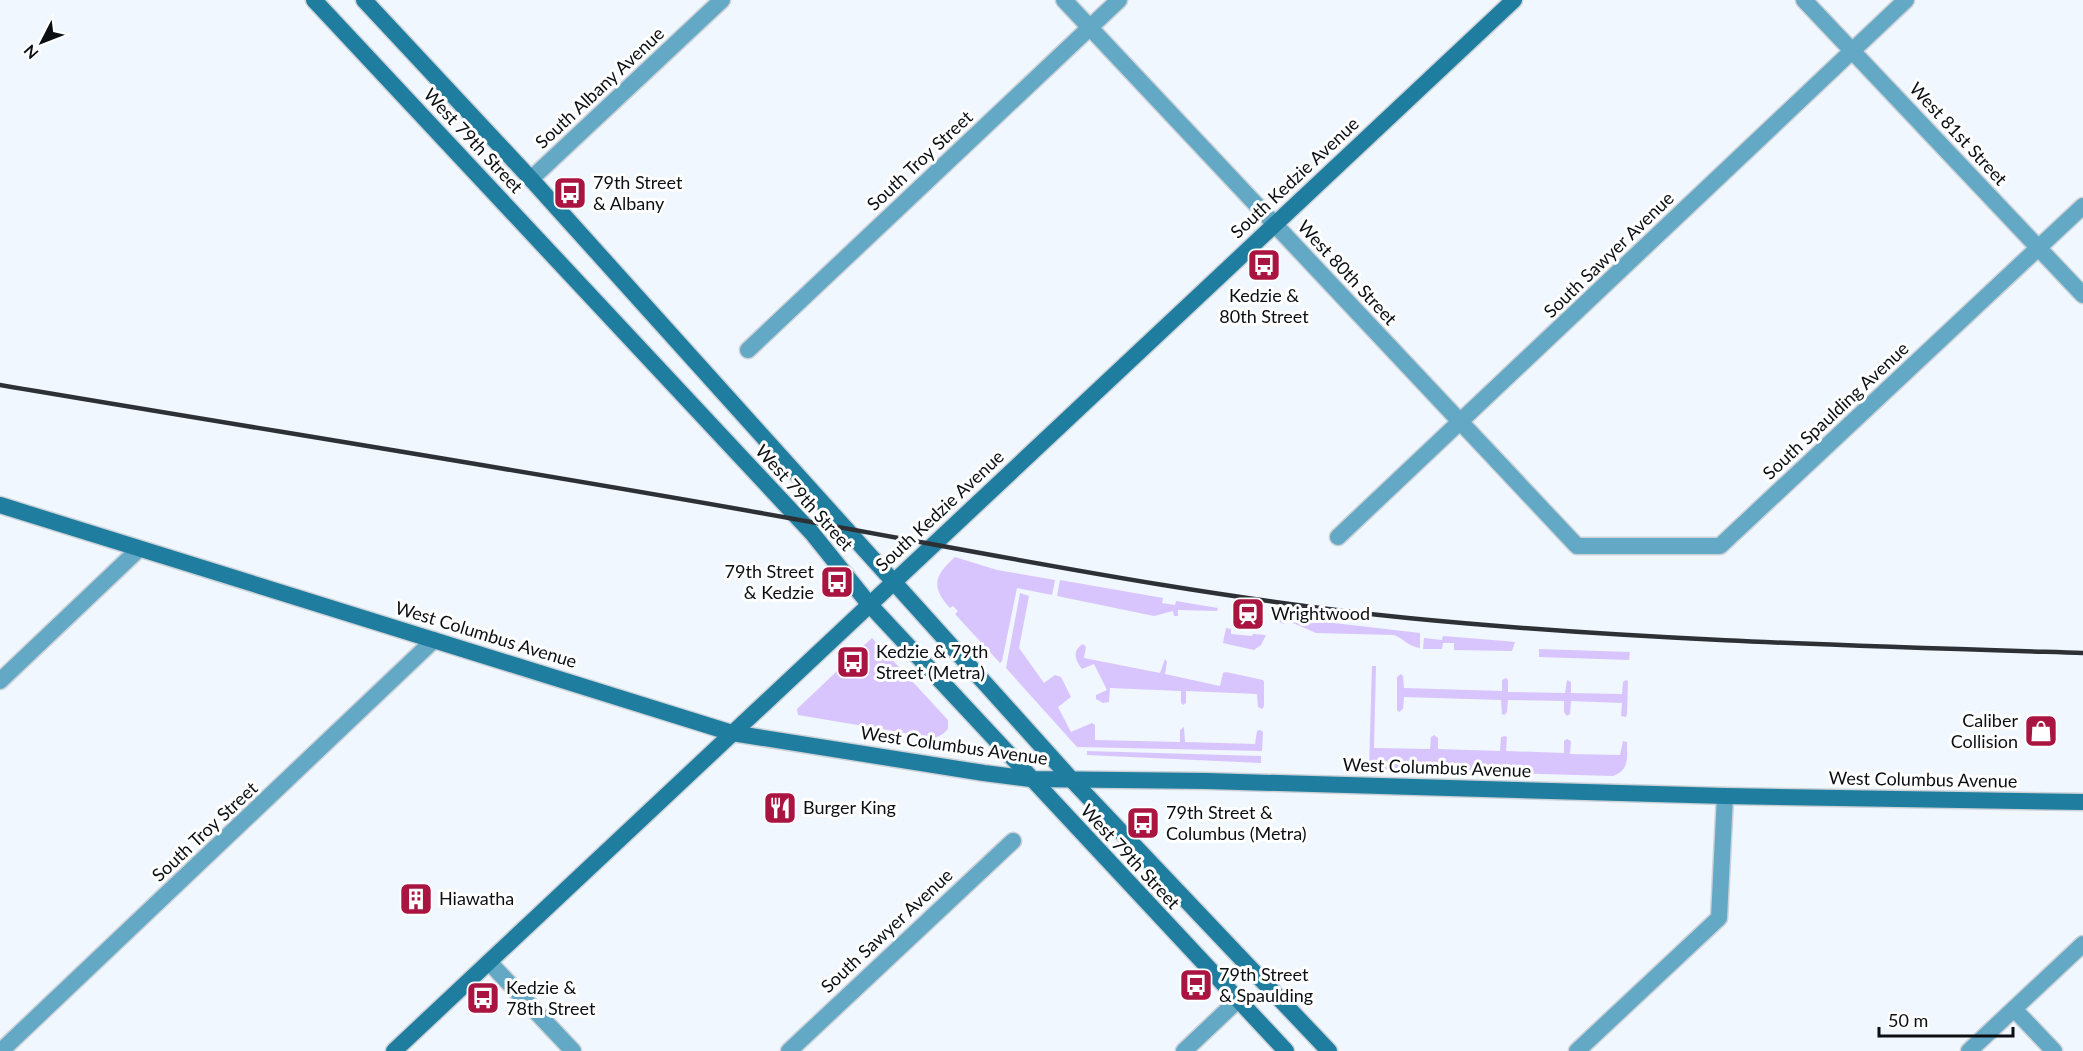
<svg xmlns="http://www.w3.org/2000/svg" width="2083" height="1051" font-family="Lato,sans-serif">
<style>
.green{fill:#d8c5fe}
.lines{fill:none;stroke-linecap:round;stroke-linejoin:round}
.minor-casing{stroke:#ccd2d8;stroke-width:19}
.secondary-casing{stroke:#ccd2d8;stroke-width:19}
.minor{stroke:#63a8c4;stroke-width:16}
.secondary{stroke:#1f7e9f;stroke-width:16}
.rail{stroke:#2d3135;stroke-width:4.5}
.labels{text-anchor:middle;stroke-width:6;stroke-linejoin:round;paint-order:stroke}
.street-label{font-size:18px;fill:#0c0f12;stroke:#fff}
.poi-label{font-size:18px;fill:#0c0f12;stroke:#fff;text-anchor:start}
</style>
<rect width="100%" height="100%" fill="#f0f7fe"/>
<!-- green -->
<g class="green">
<path d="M955,557l42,13 58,10 -3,15 -35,-7 -15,73 -2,2 -45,-49 3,-3 -5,-5 -3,2c-20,-22 -15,-33 5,-51z"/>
<path d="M1060,580l103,18 -1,5 13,2 1,-4 42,7 -1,3 -39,-1v6h-4l-1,-5 -19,5 -97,-20z"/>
<path d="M1020,593l9,3 -10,52 25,35 11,-8 6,2 10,20 -13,10 13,25 21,-9 3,2v15l85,2v-12l4,-3 1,15 70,2 2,-13 3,-1 3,2 -1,19 -185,-4 -71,-79z"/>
<path d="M1273,616l147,17v15c-11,-1 -16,-9 -26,-13l-78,-2 -30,-13 -2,4 -12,-5z"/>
<path d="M1226,628l5,1v5l21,2 1,-2 13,1 -5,10 -7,5 -31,-7z"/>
<path d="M1443,636l62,5 10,1 -3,9 -58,-1v-7h-11l-1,6h-19l1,-11 18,2z"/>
<path d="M872,638l76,82v9l-5,5 -8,4 -137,-23 -1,-6z"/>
<path d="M1083,644l3,3 -2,11 76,15 5,-14 2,3 -2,12 55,12 3,-13 3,-1 37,8 1,2v24l-2,3 -4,-2 -1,-13 -71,-3v12l-3,2 -2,-2v-12l-71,-3 -1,14 -6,1 -7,-4v-4l11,-5 -13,-26 -12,5c-7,-9 -10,-19 1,-25z"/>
<path d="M1539,649l91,3 -1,8 -90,-3z"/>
<path d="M1372,666h4l-2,82 56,1 1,-12 3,-2 4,3v11l62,2 1,-14 4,-1 2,1 -1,14 58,2v-12l3,-2 4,2 -1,13 50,1 3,-14 4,1c0,15 3,28 -14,34l-244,-7z"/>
<path d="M1401,674l2,2 1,12 98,3v-11l4,-2 2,2v12l57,1 2,-13 4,2v11l51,1 1,-12 3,-2 2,1 -1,33 -1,3 -5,-1 1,-13 -51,-2 -1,13 -3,2 -3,-4v-11l-56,-1 -1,12 -3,3 -2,-1 -1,-14 -97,-3 -1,12 -4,3 -2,-2v-33z"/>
<path d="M1087,751l174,5v7l-174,-8z"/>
</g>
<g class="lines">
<defs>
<g id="minor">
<path d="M1064,0l513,546h143l363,-340"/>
<path d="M1804,0l279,295"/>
<path d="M531,179l191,-179"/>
<path d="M748,350l371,-350"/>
<path d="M1338,537l568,-537"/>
<path d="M0,681l139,-132"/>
<path d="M489,962l84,89"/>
<path d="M2014,1009l40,42"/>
<path d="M1,1051l433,-411"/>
<path d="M789,1051l224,-210"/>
<path d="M1184,1051l54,-51"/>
<path d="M1577,1051l142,-133 6,-122"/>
<path d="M1969,1051l114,-107"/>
</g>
<g id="secondary">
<path d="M314,0l498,533 57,71 417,447"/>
<path d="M364,0l167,179 541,601 257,271"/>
<path d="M0,505l732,228 252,40 47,6 176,2 518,15 358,6"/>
<path d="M394,1051l1120,-1051"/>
</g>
</defs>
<!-- minor casing -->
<use href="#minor" class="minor-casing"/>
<!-- secondary casing -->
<use href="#secondary" class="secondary-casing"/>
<!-- minor -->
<use href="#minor" class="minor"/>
<!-- secondary -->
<use href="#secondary" class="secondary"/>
<!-- rail -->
<path class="rail" d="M0,385c254,43 508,83 761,128 215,38 429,83 647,105 224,22 449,28 675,35"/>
</g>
<!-- icons -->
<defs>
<symbol id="bus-square" viewBox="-11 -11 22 22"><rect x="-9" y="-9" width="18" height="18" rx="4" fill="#aa1440" stroke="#fff"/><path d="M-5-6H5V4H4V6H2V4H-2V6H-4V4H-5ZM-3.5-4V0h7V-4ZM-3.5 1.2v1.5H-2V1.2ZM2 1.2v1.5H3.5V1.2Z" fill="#fff"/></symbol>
<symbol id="station-square" viewBox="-11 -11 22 22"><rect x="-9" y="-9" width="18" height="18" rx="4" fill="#aa1440" stroke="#fff"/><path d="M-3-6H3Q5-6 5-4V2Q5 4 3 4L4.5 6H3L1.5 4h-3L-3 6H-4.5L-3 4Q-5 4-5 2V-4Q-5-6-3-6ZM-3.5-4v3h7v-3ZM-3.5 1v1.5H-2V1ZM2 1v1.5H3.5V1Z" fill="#fff"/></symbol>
<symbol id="shop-square" viewBox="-11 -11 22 22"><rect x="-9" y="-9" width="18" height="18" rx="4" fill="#aa1440" stroke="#fff"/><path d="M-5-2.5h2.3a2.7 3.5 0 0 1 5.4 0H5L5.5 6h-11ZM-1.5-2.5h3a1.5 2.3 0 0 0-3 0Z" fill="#fff"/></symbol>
<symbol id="restaurant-square" viewBox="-11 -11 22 22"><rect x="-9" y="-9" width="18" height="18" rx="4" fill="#aa1440" stroke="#fff"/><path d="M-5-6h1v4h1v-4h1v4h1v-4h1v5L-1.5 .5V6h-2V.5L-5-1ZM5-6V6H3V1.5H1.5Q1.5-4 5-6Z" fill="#fff"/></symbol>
<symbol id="building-square" viewBox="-11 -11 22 22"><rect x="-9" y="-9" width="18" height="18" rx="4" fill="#aa1440" stroke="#fff"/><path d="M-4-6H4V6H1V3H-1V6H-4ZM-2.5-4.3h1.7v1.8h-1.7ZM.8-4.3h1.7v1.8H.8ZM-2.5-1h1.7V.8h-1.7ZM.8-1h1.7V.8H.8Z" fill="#fff"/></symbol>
</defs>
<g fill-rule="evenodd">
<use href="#bus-square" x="551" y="174" width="38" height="38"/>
<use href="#bus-square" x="1245" y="246" width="38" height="38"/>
<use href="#bus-square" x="818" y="563" width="38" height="38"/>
<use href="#station-square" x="1229" y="595" width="38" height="38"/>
<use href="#bus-square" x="834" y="643" width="38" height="38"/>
<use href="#shop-square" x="2022" y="712" width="38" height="38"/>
<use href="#restaurant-square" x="761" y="789" width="38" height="38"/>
<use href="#bus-square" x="1124" y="804" width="38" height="38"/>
<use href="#building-square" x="397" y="880" width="38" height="38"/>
<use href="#bus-square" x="1177" y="966" width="38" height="38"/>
<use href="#bus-square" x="464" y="979" width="38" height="38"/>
</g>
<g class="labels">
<!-- street labels -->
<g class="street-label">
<text transform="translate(600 88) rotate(-43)" y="6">South Albany Avenue</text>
<text transform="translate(1958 134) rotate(47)" y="6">West 81st Street</text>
<text transform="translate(473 141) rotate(47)" y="6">West 79th Street</text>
<text transform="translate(920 161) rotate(-43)" y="6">South Troy Street</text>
<text transform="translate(1295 178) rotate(-43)" y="6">South Kedzie Avenue</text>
<text transform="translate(1609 255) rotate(-44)" y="6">South Sawyer Avenue</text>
<text transform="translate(1347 273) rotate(47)" y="6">West 80th Street</text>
<text transform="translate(1836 411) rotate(-43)" y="6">South Spaulding Avenue</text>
<text transform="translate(804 498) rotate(48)" y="6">West 79th Street</text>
<text transform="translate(940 511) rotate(-43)" y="6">South Kedzie Avenue</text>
<text transform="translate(486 635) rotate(17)" y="6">West Columbus Avenue</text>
<text transform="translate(954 746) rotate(8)" y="6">West Columbus Avenue</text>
<text transform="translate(1437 768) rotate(2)" y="6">West Columbus Avenue</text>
<text transform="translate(1923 780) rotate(1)" y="6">West Columbus Avenue</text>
<text transform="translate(205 832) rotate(-43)" y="6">South Troy Street</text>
<text transform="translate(1130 857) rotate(47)" y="6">West 79th Street</text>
<text transform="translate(887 931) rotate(-43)" y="6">South Sawyer Avenue</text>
</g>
<!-- poi labels -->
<g class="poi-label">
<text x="593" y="189">79th Street<tspan x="593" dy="21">&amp; Albany</tspan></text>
<text x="1264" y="302" text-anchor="middle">Kedzie &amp;<tspan x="1264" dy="21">80th Street</tspan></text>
<text x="814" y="578" text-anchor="end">79th Street<tspan x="814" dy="21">&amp; Kedzie</tspan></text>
<text x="1271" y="620">Wrightwood</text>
<text x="876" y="658">Kedzie &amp; 79th<tspan x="876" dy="21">Street (Metra)</tspan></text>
<text x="2018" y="727" text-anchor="end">Caliber<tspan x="2018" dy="21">Collision</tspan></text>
<text x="803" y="814">Burger King</text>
<text x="1166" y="819">79th Street &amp;<tspan x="1166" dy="21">Columbus (Metra)</tspan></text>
<text x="439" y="905">Hiawatha</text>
<text x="1219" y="981">79th Street<tspan x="1219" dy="21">&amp; Spaulding</tspan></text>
<text x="506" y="994">Kedzie &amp;<tspan x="506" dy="21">78th Street</tspan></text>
</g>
</g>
<!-- north arrow -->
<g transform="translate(42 42) rotate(228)" stroke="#ffffff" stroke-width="4.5" paint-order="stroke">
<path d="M0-4.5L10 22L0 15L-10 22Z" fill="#0c0f12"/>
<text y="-9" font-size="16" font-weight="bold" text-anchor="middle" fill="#0c0f12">N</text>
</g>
<!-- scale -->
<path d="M1879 1027v9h134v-9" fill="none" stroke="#0c0f12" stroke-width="3"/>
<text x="1888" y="1027" font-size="18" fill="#0c0f12" stroke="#ffffff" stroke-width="4.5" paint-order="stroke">50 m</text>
</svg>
